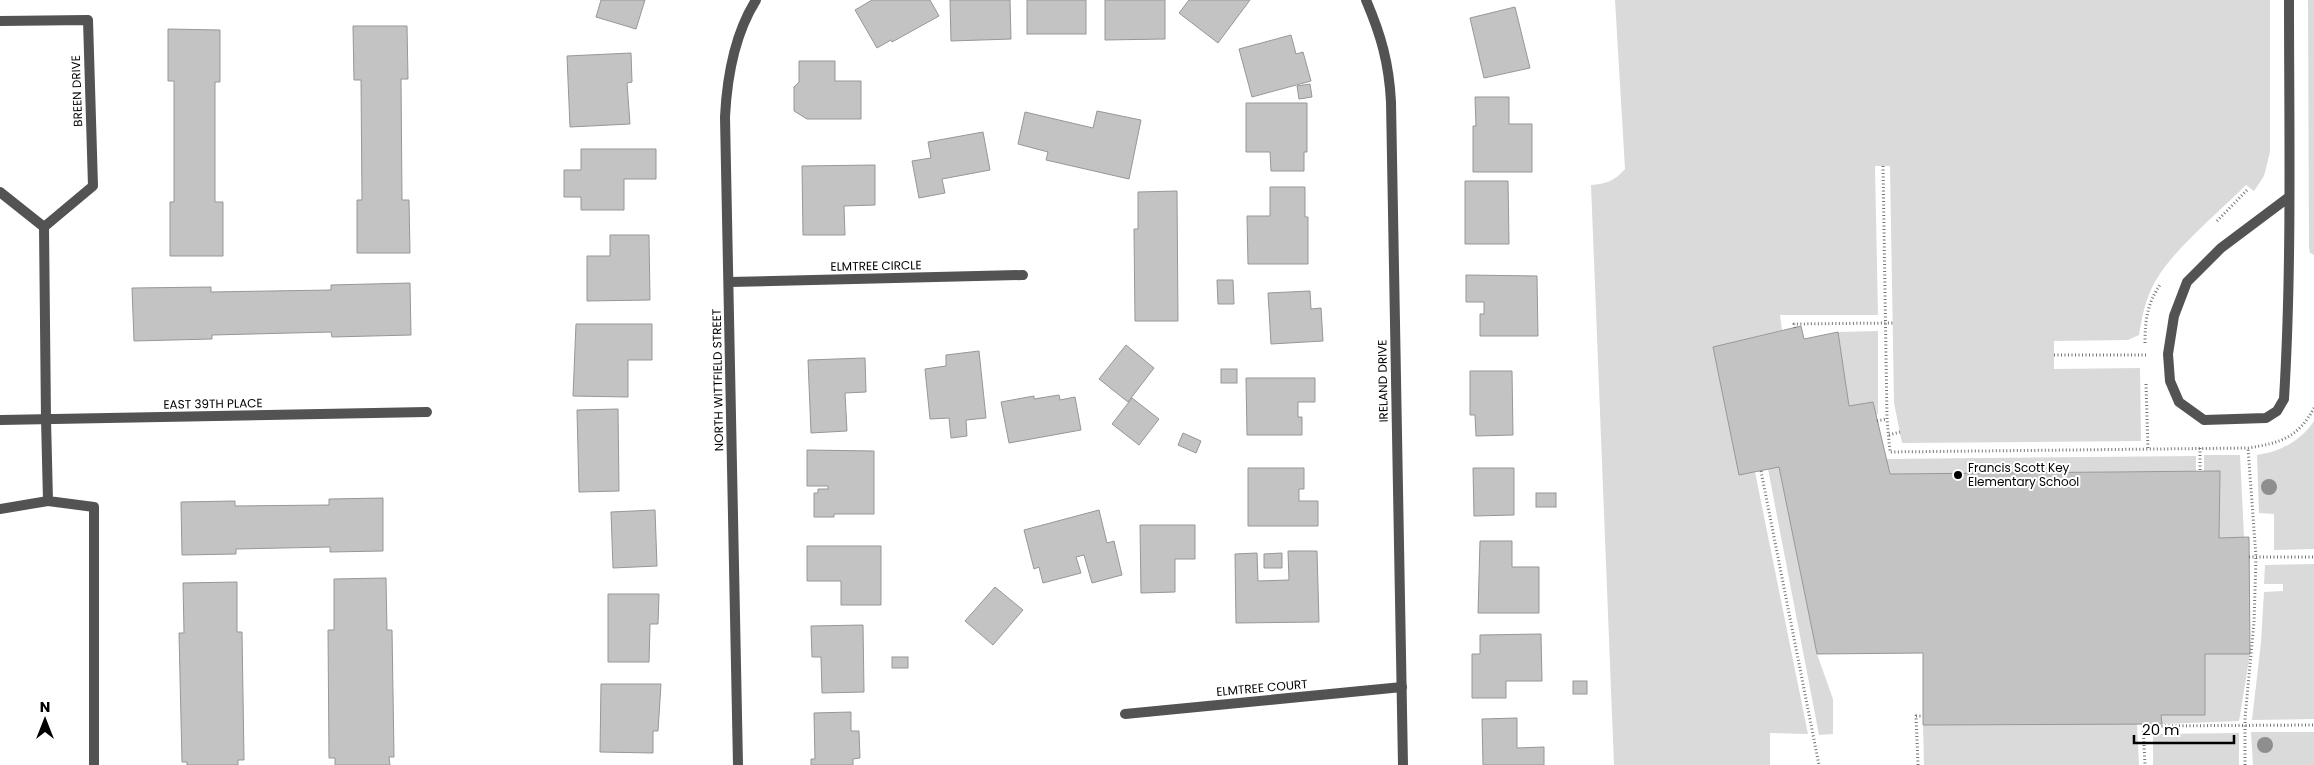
<svg xmlns="http://www.w3.org/2000/svg" width="2314" height="765" font-family="Poppins,sans-serif">
<style>
.green{fill:#dadada}
.building{fill:#c3c3c3;stroke:#979797}
.lines{fill:none;stroke-linecap:round;stroke-linejoin:round}
.path{stroke:#757575;stroke-width:3;stroke-dasharray:1 2.5;stroke-linecap:butt}
.lane{stroke:#535353;stroke-width:10}
.street{stroke:#535353;stroke-width:10}
.tree{fill:#8e8e8e}
.poi-dot{fill:#000;stroke:#fff;stroke-width:2}
.labels{text-anchor:middle;stroke-width:4;stroke-linejoin:round;paint-order:stroke}
.street-label{font-size:12px;fill:#000;stroke:#fff}
.poi-label{font-size:12px;fill:#000;stroke:#fff;text-anchor:start}
</style>
<rect width="100%" height="100%" fill="#fff"/>
<!-- green -->
<g class="green">
<path d="M1615,0h655v152l-6,24 -10,15 -8,-6c-27,27 -71,63 -90,95 -10,17 -14,36 -17,55l-11,5 -74,1v28l86,-1 1,73 -239,2 -8,-40 -4,-237h-15l3,149h-98l2,15 -69,17 26,128 16,-3 53,262 -38,-1v32h-156l-23,-580c14,-1 24,-4 34,-16z"/>
<path d="M2308,0h6v255l-4,-2 -1,-6z"/>
<path d="M1878,331v83l-2,1 -27,-9 -11,-74z"/>
<path d="M2314,421v128l-40,1v-36l-15,-1 -2,-58c23,-3 44,-14 57,-34z"/>
<path d="M2204,455h36l4,82 -25,1 1,-67h-16z"/>
<path d="M2196,456v15l-306,3 -4,-15z"/>
<path d="M1779,467l38,187 16,45v35l-14,1 -51,-266z"/>
<path d="M2314,564v155l-62,1 9,-78 3,-50 19,-1v-7h-19l1,-19z"/>
<path d="M2205,654h45l-11,67 -77,3 -1,-9z"/>
<path d="M2137,724l2,41h-215l-1,-40z"/>
<path d="M2251,732h63v33h-61z"/>
<path d="M2239,733v32h-86v-31z"/>
</g>
<!-- building -->
<g class="building">
<path d="M601,0h44l-9,29 -40,-12z"/>
<path d="M872,0h58l9,16 -47,26 -1,-2 -14,8 -22,-38z"/>
<path d="M950,0h60l1,39 -60,2z"/>
<rect x="1027" y="0" width="59" height="34"/>
<path d="M1105,0h60v39l-60,1z"/>
<path d="M1189,0h61l-32,43 -39,-30z"/>
<path d="M1515,7l15,61 -46,10 -14,-60z"/>
<path d="M353,26h54l1,53h-7l1,121h7l1,53h-53v-53h5l-1,-120h-7z"/>
<path d="M168,29l52,1v52h-5v120h8v54h-53v-54h4v-121h-6z"/>
<path d="M1291,35l5,19 7,-2 8,29 -59,16 -13,-48z"/>
<path d="M631,53l1,29 -5,1 3,41 -60,3 -3,-71z"/>
<path d="M799,61h36v20h26v38h-54l-13,-8v-24l5,-5z"/>
<path d="M1310,84l2,13 -13,2 -2,-13z"/>
<path d="M1475,97h34v27h23v48h-59v-46h3z"/>
<path d="M1246,103h61v49h-3v19h-33l-1,-19h-24z"/>
<path d="M1097,111l44,9 -12,59 -83,-19 2,-8 -30,-8 7,-32 68,16z"/>
<path d="M983,132l7,38 -48,9 3,14 -26,5 -7,-37 19,-3 -3,-16z"/>
<path d="M581,149h75v30h-32v31h-43v-13h-17v-27h17z"/>
<path d="M875,165v40l-31,1 1,29h-42l-1,-69z"/>
<path d="M1465,181h43l1,63h-44z"/>
<path d="M1270,187h35v30h3v47h-60l-1,-48h23z"/>
<path d="M1177,191l1,130h-43l-1,-92h4v-37z"/>
<path d="M610,235h39l1,65 -63,1v-45h23z"/>
<path d="M1466,275l71,1 1,60h-58v-22h4v-12h-18z"/>
<path d="M1217,280h16l1,24h-16z"/>
<path d="M410,283l1,52 -79,2 -1,-5 -119,3v4l-78,2 -2,-53 79,-1v5l120,-2v-5z"/>
<path d="M1310,291l1,18 10,-1 2,33 -52,3 -3,-51z"/>
<path d="M576,324h76v36h-24v37l-55,-1z"/>
<path d="M1801,326l3,13 34,-7 11,74 24,-4 17,72 330,-3 -1,67 30,-1 1,117h-45v61h-44l1,9 -239,1v-72l-106,1 -38,-187 -40,8 -26,-128z"/>
<path d="M1126,345l28,23 -26,34 -29,-23z"/>
<path d="M979,351l7,67 -20,2 1,16 -16,2 -2,-20 -19,1 -5,-50 21,-3v-11z"/>
<path d="M865,358l1,34 -21,1 2,38 -36,2 -3,-73z"/>
<rect x="1221" y="369" width="16" height="14"/>
<path d="M1470,371h42l1,64 -37,1 -1,-21h-5z"/>
<path d="M1246,378h69v24h-17v15h4v18h-55z"/>
<path d="M1059,395l1,5 15,-3 6,33 -72,13 -8,-41 33,-6v3z"/>
<path d="M1132,398l27,21 -20,26 -27,-21z"/>
<path d="M618,409l1,82 -40,1 -2,-82z"/>
<path d="M1183,433l18,8 -5,12 -18,-8z"/>
<path d="M807,450l67,1v63h-40v3h-20v-24h4v-4h10v-3h-21z"/>
<path d="M1248,468h56v21h-5v12h19v25h-70z"/>
<path d="M1473,468h41v47l-40,1z"/>
<rect x="1536" y="493" width="20" height="14"/>
<path d="M383,498v53l-53,1v-5l-94,2v5l-54,1 -1,-53 54,-1v5l94,-1v-6z"/>
<path d="M655,510l2,56 -44,2 -2,-56z"/>
<path d="M1099,510l8,33 7,-2 8,34 -30,8 -8,-28 -8,2 5,16 -38,10 -4,-16 -5,2 -10,-39z"/>
<path d="M1140,525h55v34h-20v33l-34,1z"/>
<path d="M1480,541h32v26h27v46h-61z"/>
<path d="M807,546h74v59h-40v-24h-34z"/>
<path d="M1288,551h29l2,71 -83,1 -1,-69 22,-1 1,28 31,-1z"/>
<path d="M1282,553v15h-18v-14z"/>
<path d="M386,578l1,52h5l2,127h-5l1,8h-55v-7h-6l-1,-128h6v-51z"/>
<path d="M237,582v50h5l2,128h-6v5h-51v-3h-5l-3,-129h5l-1,-50z"/>
<path d="M995,587l28,23 -30,35 -28,-24z"/>
<path d="M608,594h51l-1,30h-8l-1,38h-41z"/>
<path d="M863,625l1,67 -42,1 -1,-36h-9l-1,-31z"/>
<path d="M1541,634l1,47h-36v17h-34v-44h8v-19z"/>
<rect x="892" y="657" width="16" height="11"/>
<rect x="1573" y="681" width="14" height="13"/>
<path d="M601,684h60l-3,47h-5v22l-53,-1z"/>
<path d="M851,712v19h8l1,27 -7,1v6h-42v-6h4l-1,-46z"/>
<path d="M1517,718v30l27,-1v18h-61l-1,-46z"/>
</g>
<g class="lines">
<!-- path -->
<g class="path">
<path d="M1883,166l4,253 3,33 358,-4c32,-5 50,-10 66,-40"/>
<path d="M2217,221l31,-32"/>
<path d="M1795,328l-1,-4 99,-1"/>
<path d="M2145,343c0,-21 2,-40 15,-58"/>
<path d="M2054,355h92"/>
<path d="M2146,384l2,65"/>
<path d="M1877,421l10,-2"/>
<path d="M1889,435l11,-3"/>
<path d="M2200,448v23"/>
<path d="M1761,471l58,294"/>
<path d="M2249,557h65"/>
<path d="M2143,724l2,41"/>
<path d="M2144,726l170,-1"/>
<path d="M1918,765l-2,-49h7"/>
<path d="M2245,765v-47l9,-96 2,-65 -8,-109"/>
</g>
<!-- lane -->
<g class="lane">
<path d="M2289,0c0,133 3,266 -5,399l-7,12 -11,7 -62,2 -25,-18 -9,-21 -2,-27 6,-38 13,-34 34,-34 68,-51"/>
<path d="M46,419l2,82 46,6v258"/>
<path d="M0,509l48,-8"/>
</g>
<!-- street -->
<g class="street">
<path d="M1366,0c15,35 23,63 25,102l12,663"/>
<path d="M0,21l88,-1 5,166 -49,41"/>
<path d="M0,192l44,35"/>
<path d="M44,227l2,192"/>
<path d="M729,282l294,-7"/>
<path d="M0,420l427,-8"/>
<path d="M1125,714l277,-27"/>
<path d="M738,765l-13,-648c2,-41 9,-82 31,-117"/>
</g>
</g>
<!-- trees -->
<g class="tree">
<circle cx="2269" cy="487" r="8"/>
<circle cx="2265" cy="745" r="8"/>
</g>
<!-- markers -->
<circle class="poi-dot" cx="1958" cy="475" r="5"/>
<g class="labels">
<!-- street labels -->
<g class="street-label">
<text transform="translate(77 91) rotate(-92)" y="4">BREEN DRIVE</text>
<text transform="translate(876 266) rotate(-1)" y="4">ELMTREE CIRCLE</text>
<text transform="translate(718 380) rotate(-91)" y="4">NORTH WITTFIELD STREET</text>
<text transform="translate(1383 381) rotate(-91)" y="4">IRELAND DRIVE</text>
<text transform="translate(213 404) rotate(-1)" y="4">EAST 39TH PLACE</text>
<text transform="translate(1262 688) rotate(-5)" y="4">ELMTREE COURT</text>
</g>
<!-- poi labels -->
<g class="poi-label">
<text x="1968" y="472">Francis Scott Key<tspan x="1968" dy="14">Elementary School</tspan></text>
</g>
</g>
<!-- north arrow -->
<g transform="translate(45 720)" stroke="#ffffff" stroke-width="4" paint-order="stroke">
<path d="M0-4L9 19L0 12L-9 19Z" fill="#000000"/>
<text y="-8" font-size="14" font-weight="bold" text-anchor="middle" fill="#000000">N</text>
</g>
<!-- scale -->
<path d="M2134 735v8h100v-8" fill="none" stroke="#000000" stroke-width="2.5"/>
<text x="2142" y="735" font-size="15" fill="#000000" stroke="#ffffff" stroke-width="4" paint-order="stroke">20 m</text>
</svg>
